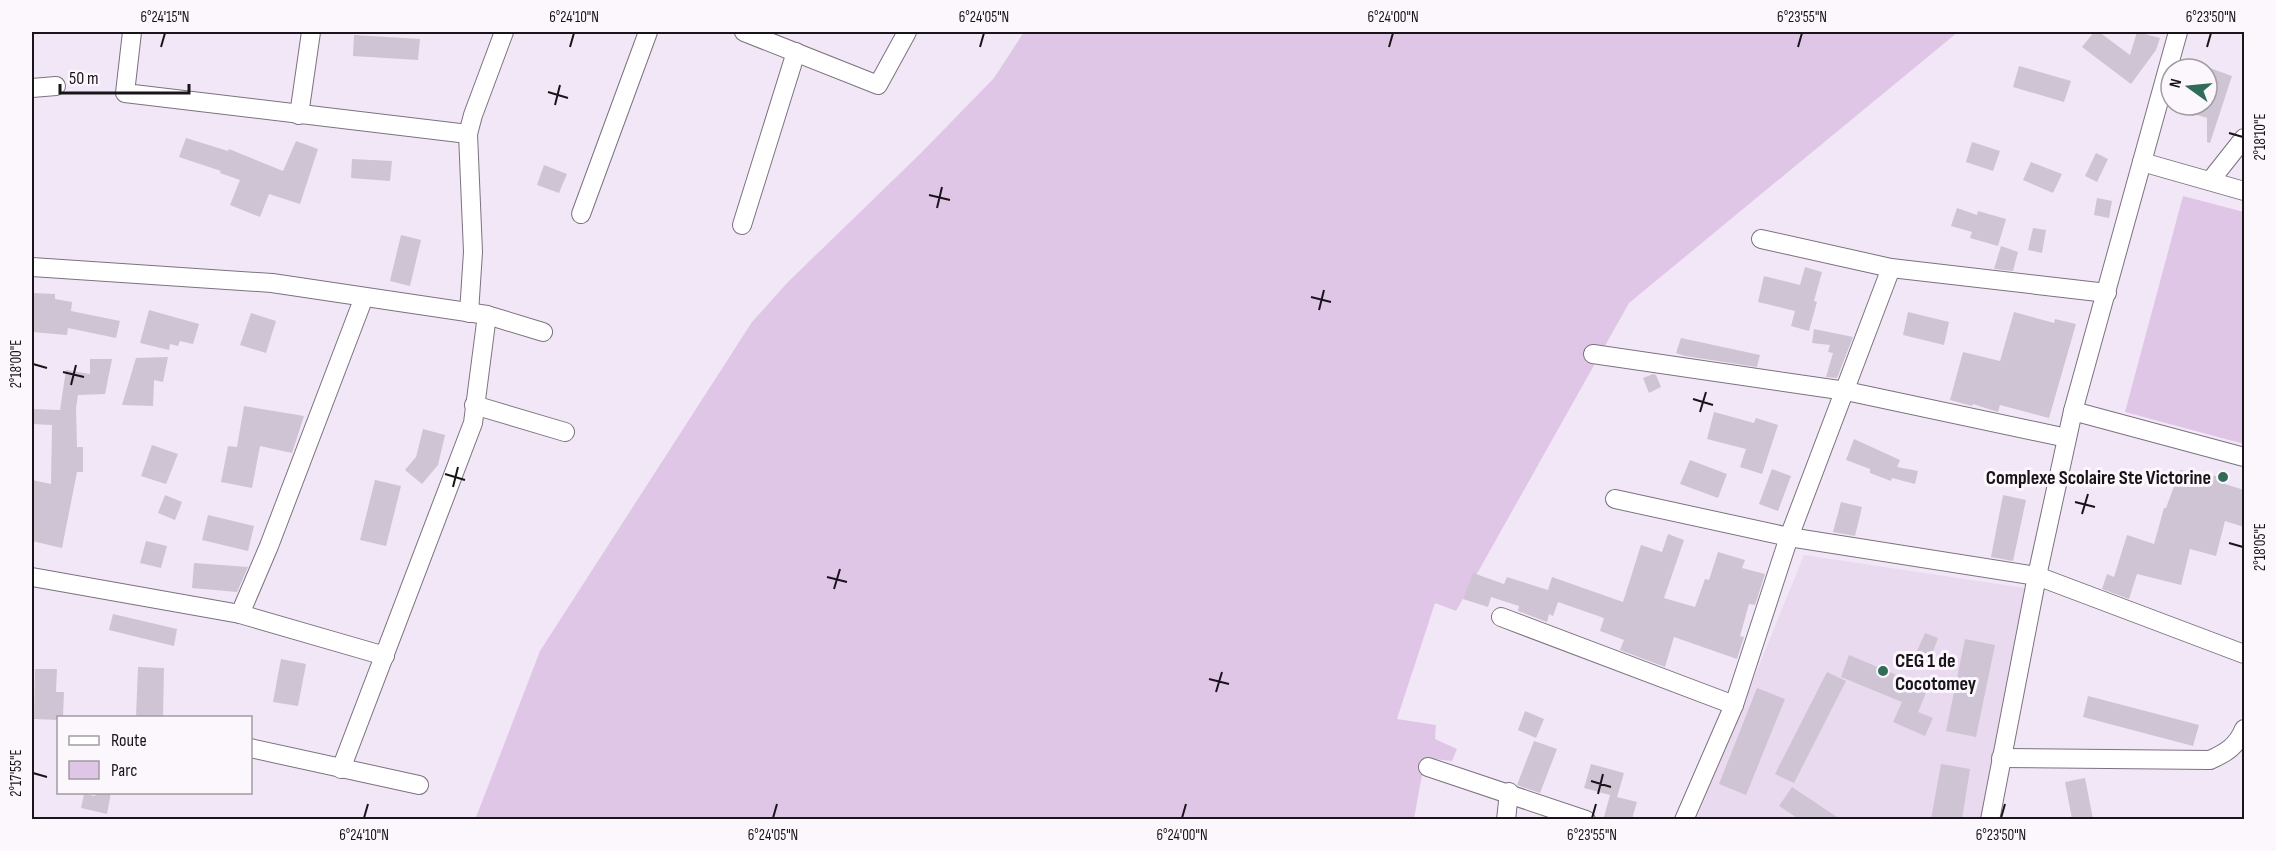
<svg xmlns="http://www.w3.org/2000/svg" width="2276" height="851" font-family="'Sofia Sans Condensed',sans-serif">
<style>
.built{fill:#eadaef}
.green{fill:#dfc6e6}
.building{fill:#cfc4d3}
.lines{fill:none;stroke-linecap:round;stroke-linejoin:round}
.minor-casing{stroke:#7c727f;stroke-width:20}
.minor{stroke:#fff;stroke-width:18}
.ticks{fill:none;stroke:#181419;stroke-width:2}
.poi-dot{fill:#306c58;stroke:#fcf7fd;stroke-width:2}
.labels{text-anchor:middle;stroke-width:6;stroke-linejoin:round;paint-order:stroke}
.poi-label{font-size:20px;font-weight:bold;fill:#181419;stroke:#fcf7fd;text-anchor:end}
.neatline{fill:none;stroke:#181419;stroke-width:2}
.ticks-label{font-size:15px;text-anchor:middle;fill:#181419}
</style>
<rect width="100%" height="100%" fill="#f2e7f6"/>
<!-- built -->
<path class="built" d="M1804,555l221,33 -43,231 -286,1z"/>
<!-- green -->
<g class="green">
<path d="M1024,32h934l-329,271 -173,308 -21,-8 -38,116 39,6 -1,14 22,10 -5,12 -27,-3 -11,61 -939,1 65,-169 212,-329 36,-40 133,-129 73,-75z"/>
<path d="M2183,196l61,16v232l-119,-32z"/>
</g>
<!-- building -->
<g class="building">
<path d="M2094,32h5l31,23 7,-23 23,6 -4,12 -25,34 -49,-37z"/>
<path d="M354,35l66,4 -2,21 -65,-4z"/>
<path d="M2019,66l52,15 -7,21 -51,-15z"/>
<path d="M2207,67l25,9 -22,67 -3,-1v-24l-32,-10 1,-3h31z"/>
<path d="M186,138l42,13 1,-2 54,22 13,-30 22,8 -18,55 -31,-10 -9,23 -30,-12 10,-25 -20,-7 1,-2 -42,-14z"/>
<path d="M1972,142l28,9 -7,20 -27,-9z"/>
<path d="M2096,153l12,6 -11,23 -12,-6z"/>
<path d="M352,159l40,2 -2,20 -39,-3z"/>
<path d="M2031,162l31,12 -9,19 -30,-13z"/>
<path d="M544,165l23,9 -8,19 -22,-8z"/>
<path d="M2097,198l15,3 -3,17 -15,-3z"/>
<path d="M1957,208l20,7 1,-4 28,8 -8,27 -28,-8 2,-6 -21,-6z"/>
<path d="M2033,228l13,2 -4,23 -14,-3z"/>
<path d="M401,235l20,5 -11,46 -20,-5z"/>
<path d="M2001,246l17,6 -5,19 -19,-2z"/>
<path d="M1805,267l17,5 -8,29 3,1 -8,29 -18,-5 4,-15 -37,-9 6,-26 36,9z"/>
<path d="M34,293l21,1v5l17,3 -1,9 49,10 -4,17 -48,-10 -1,7 -35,-3z"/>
<path d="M149,310l50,14 -6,20 -13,-3 -2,5 -8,-2 -1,6 -29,-7z"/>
<path d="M1908,312l41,10 -5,23 -41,-10z"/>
<path d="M2014,312l40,11 1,-4 21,5 -27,94 -49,-13 -2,7 -25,-8 -1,2 -22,-6 13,-48 37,9z"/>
<path d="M251,313l25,8 -10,32 -26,-8z"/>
<path d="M1814,329l39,8 -16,41 -11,-1 7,-24 -5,-1 2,-7 -18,-2z"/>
<path d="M1681,338l79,17 -3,12 -72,-11 -9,-3z"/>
<path d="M168,357l-5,25 -9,-2 -1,26 -31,-1 14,-47z"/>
<path d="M90,359h22l-7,35 -27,1 -2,13 1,39h6v25h-6l-15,76 -30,-7v-61l19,4 1,-59 -20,-1v-15l28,1 6,-40 24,4z"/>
<path d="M1653,374l3,1 5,12 -12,6 -6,-15z"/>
<path d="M244,406l60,10 -12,37 -32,-7 -8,42 -31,-6 7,-36 9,1z"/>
<path d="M1714,412l40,11 2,-5 22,7 -16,49 -22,-7 6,-18 -39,-10z"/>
<path d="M423,429l22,6 -7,30 -16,19 -17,-14 11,-13z"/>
<path d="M1854,439l46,21 -3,7 21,4 -3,13 -23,-6 -1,3 -21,-8v-4l-24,-9z"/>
<path d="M152,445l26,9 -12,30 -25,-8z"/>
<path d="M1690,460l37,14 -9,24 -38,-14z"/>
<path d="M1772,469l19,7 -13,35 -19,-7z"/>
<path d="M2180,470l47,8 -2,6 19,6v37l-19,-6 -9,35 -26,-7 -9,36 -44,-11 -8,25 -27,-10 5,-15 7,3 13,-42 27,9 10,-36h2z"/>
<path d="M375,480l26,6 -15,60 -26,-6z"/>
<path d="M165,495l17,7 -7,18 -17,-7z"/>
<path d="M2003,495l23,5 -13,61 -22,-4z"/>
<path d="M1841,502l21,5 -7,29 -22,-4z"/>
<path d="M208,515l46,11 -6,25 -46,-11z"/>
<path d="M1668,534l16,6 -20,58 31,9 10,-28 4,1 9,-28 27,8 -3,8 23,6 -10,31 -6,-1 -9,32 4,1 -7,22 -63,-22 -9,30 -45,-17 4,-10 -24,-9 4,-13 -46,-16 -5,14 -4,-2 -2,8 -29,-11 1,-5 -28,-9 -3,10 -25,-8 10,-26 31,11 3,-7 41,13 4,-13 71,25 18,-57 21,7z"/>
<path d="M146,541l21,5 -6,22 -21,-5z"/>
<path d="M194,563l54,4 -11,25 -45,-4z"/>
<path d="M113,614l64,15 -3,17 -65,-16z"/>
<path d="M1925,633l13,5 -7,19 -14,-6z"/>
<path d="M1965,639l30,6 -19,92 -30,-6z"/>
<path d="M1849,655l79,33 -10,24 15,6 -8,18 -32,-14 9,-20 -61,-25z"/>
<path d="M281,659l25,5 -8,42 -25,-4z"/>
<path d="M138,667l26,1 -1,49h-27z"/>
<path d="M35,669h22l-1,23h8l-1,25h-5v3l-24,-1z"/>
<path d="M1827,672l19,9 -52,102 -19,-9z"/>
<path d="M1757,688l28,11 -39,96 -27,-11z"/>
<path d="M2088,696l111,29 -6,21 -110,-29z"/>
<path d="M1525,711l19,8 -8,19 -18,-8z"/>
<path d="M1534,741l23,8 -17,44 -23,-8z"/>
<path d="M1591,764l33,9 -7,24 20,5 -5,17h-20l-8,-2 6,-22 -26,-7z"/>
<path d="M1941,764l29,5 -8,50h-31z"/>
<path d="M2085,778l8,41h-21l-7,-37z"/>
<path d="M1792,787l48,32h-41l-20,-13z"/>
<path d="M96,792h15l-4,22 -26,-6 3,-14 11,2z"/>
</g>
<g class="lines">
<defs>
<g id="minor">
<path d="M132,32l-7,61 343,41"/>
<path d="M744,32l134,53 29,-53"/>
<path d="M32,88l24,-2"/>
<path d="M299,115l12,-83"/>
<path d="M2142,162l102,29"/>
<path d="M2210,181l34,-43"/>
<path d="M581,214l67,-182"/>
<path d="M742,225l54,-173"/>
<path d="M1761,239l130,29 216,25"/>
<path d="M32,267l240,16 215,32 56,17"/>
<path d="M469,313l4,-61 -5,-118 5,-19 31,-83"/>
<path d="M1593,354l253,37 221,47"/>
<path d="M474,405l91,27"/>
<path d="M2073,411l105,-379"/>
<path d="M1615,499l174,38 248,39 207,78"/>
<path d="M32,577l208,37 145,42"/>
<path d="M240,614l29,-68 95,-249"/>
<path d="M1501,617l233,88"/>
<path d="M250,748l169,37"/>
<path d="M2001,758l209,2c16,-7 27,-14 34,-31"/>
<path d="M1428,767l158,53"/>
<path d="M341,769l132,-346 14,-108"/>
<path d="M1506,820l3,-28"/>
<path d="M1684,820l50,-115 55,-168 102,-269"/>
<path d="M1990,820l47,-244 36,-165 171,46"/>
</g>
</defs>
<!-- minor casing -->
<use href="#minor" class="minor-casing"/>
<!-- minor -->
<use href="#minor" class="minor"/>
</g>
<!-- ticks -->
<path class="ticks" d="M161,47l4,-14M570,47l4,-14M980,47l4,-14M1389,47l4,-14M1798,47l4,-14M2207,47l4,-14M548,92l20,6M555,105l5,-20M2229,133l14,4M929,195l21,5M937,208l5,-21M1311,297l20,5M1319,310l5,-20M33,364l14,4M63,372l21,5M71,385l5,-20M1693,399l20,6M1700,412l6,-20M445,474l20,6M453,487l5,-20M2075,502l20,5M2082,514l6,-20M2229,543l14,4M827,577l20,5M834,589l6,-20M1209,679l20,5M1216,692l6,-20M33,773l14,4M1591,781l20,6M1598,794l5,-20M364,818l4,-14M773,818l4,-14M1182,818l4,-14M1592,818l4,-14M2001,818l4,-14"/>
<!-- markers -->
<g class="poi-dot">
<circle cx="2223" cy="477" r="6"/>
<circle cx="1883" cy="671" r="6"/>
</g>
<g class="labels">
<!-- poi labels -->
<g class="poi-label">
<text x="2211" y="484">Complexe Scolaire Ste Victorine</text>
<text x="1895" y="667" text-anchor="start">CEG 1 de<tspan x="1895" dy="23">Cocotomey</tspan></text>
</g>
</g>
<!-- border -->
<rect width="2276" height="851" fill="none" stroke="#fcf7fd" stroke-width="66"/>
<!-- legend -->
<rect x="57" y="716" width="195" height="78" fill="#fcf7fd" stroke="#a19ca2" stroke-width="1.5"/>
<rect x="69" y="736" width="30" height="9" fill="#ffffff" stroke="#a19ca2" stroke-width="1.5"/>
<text x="111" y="746" font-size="18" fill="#181419">Route</text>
<rect x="69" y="761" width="30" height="18" fill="#dfc6e6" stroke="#a19ca2" stroke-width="1.5"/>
<text x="111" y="776" font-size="18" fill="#181419">Parc</text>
<!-- north arrow -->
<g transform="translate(2189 87) rotate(285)"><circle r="28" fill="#fcf7fd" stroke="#a19ca2" stroke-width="1.5"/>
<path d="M0-4.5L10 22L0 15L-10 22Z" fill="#306c58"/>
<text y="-9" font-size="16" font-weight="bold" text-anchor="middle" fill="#181419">N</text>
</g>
<!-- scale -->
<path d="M60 84v9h129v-9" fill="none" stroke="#181419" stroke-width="3"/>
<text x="69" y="84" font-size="18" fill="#181419" stroke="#fcf7fd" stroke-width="4.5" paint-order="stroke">50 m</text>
<rect x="33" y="33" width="2210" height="785" class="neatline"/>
<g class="ticks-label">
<text x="165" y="22">6°24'15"N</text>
<text x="574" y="22">6°24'10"N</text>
<text x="984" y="22">6°24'05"N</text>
<text x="1393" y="22">6°24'00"N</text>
<text x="1802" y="22">6°23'55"N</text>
<text x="2211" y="22">6°23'50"N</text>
<text transform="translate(2260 137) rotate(-90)" y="5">2°18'10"E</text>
<text transform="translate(16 364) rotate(-90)" y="5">2°18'00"E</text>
<text transform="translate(2260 547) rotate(-90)" y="5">2°18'05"E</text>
<text transform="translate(16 773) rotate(-90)" y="5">2°17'55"E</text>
<text x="364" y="840">6°24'10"N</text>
<text x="773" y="840">6°24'05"N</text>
<text x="1182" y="840">6°24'00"N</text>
<text x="1592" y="840">6°23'55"N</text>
<text x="2001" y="840">6°23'50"N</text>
</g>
</svg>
